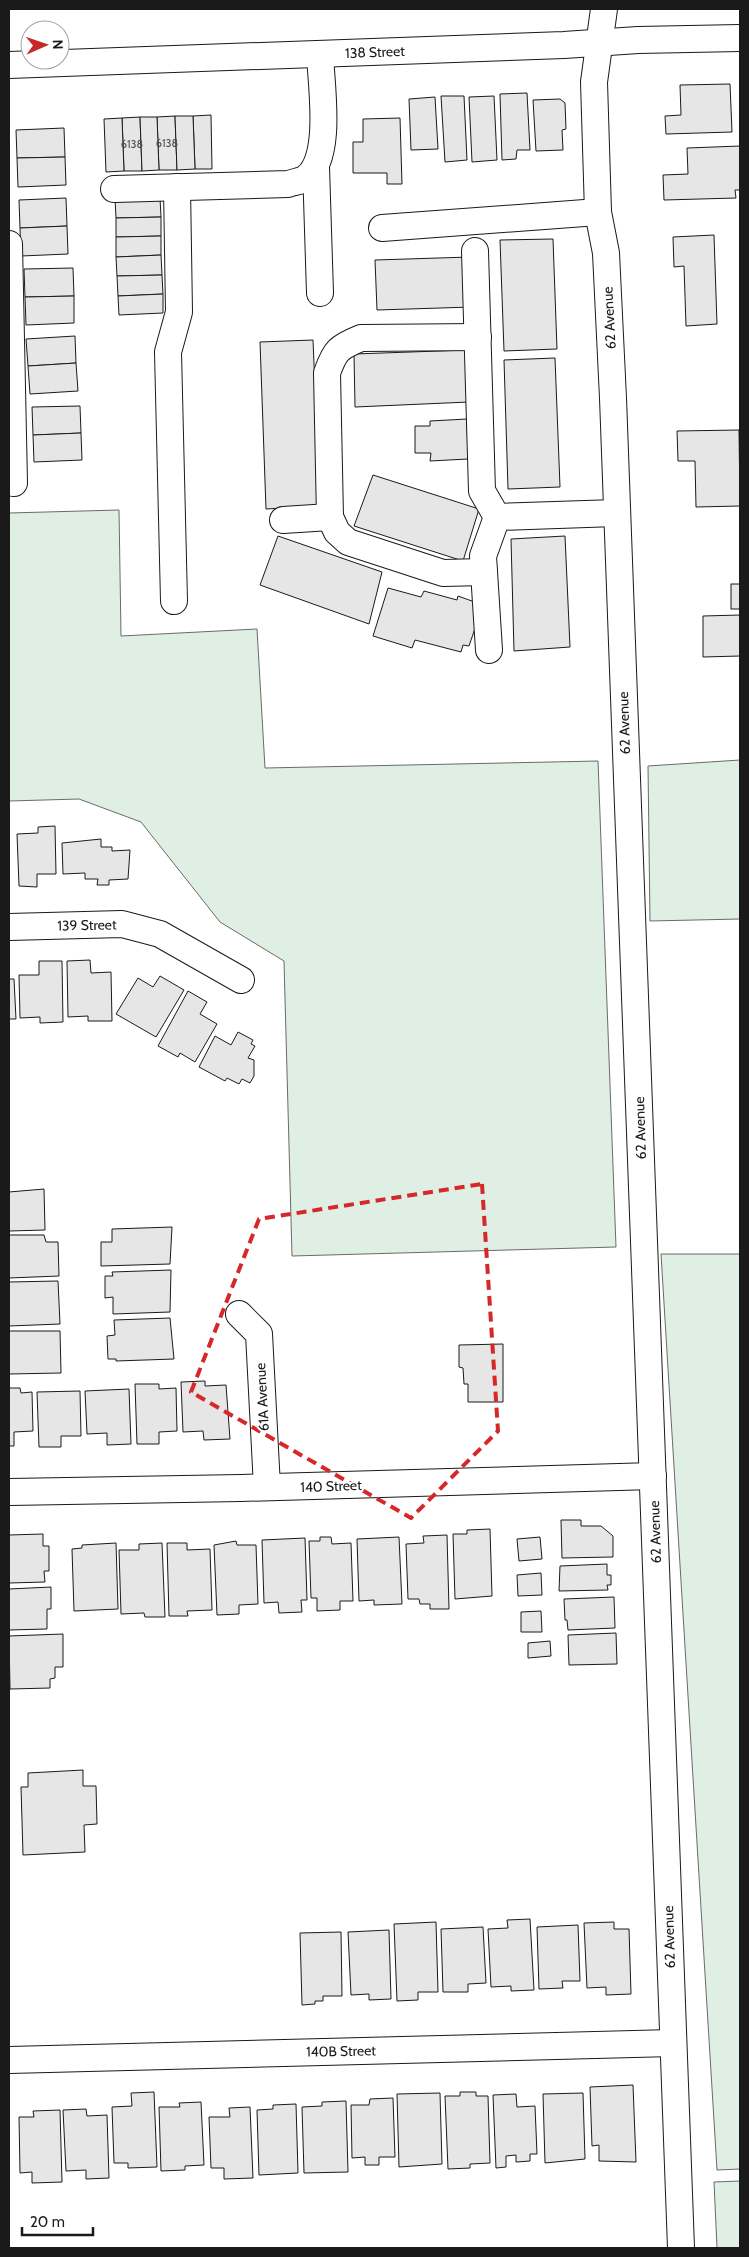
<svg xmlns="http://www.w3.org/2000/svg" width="749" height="2257" font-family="Cabin,sans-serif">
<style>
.green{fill:#e0efe3;stroke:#6a6a6a}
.building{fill:#e6e6e6;stroke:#1a1a1a}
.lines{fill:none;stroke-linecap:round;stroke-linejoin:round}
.minor-casing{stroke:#1a1a1a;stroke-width:28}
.minor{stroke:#fff;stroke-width:26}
.marked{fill:none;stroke:#d62828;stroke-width:4;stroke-dasharray:10 6;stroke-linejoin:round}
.labels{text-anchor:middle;stroke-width:4;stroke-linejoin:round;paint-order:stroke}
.number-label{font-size:11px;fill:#4d4d4d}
.street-label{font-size:14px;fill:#1a1a1a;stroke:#fff}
</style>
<rect width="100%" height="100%" fill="#fff"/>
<!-- green -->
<g class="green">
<path d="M119,510l2,126 136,-7 8,139 333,-7 18,486 -324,9 -8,-295 -64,-39 -79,-100 -62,-23 -70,2v-288z"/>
<path d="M740,760v159l-90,2 -2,-155z"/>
<path d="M661,1254h79v915l-23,1z"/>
<path d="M740,2181v67h-23l-3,-66z"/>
</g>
<!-- building -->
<g class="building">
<path d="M730,84l2,48 -66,2 -1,-18 16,-1 -1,-30z"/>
<path d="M527,93l3,57h-13l-1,9 -14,1 -2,-66z"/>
<path d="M441,96h23l3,64 -22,2z"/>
<path d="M494,96l3,64 -25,2 -3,-65z"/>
<path d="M435,97l3,52 -27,1 -2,-51z"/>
<path d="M560,99l5,4 1,26 -4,1 1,20 -27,1 -3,-51z"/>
<path d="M211,115l1,54h-17l-2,-53z"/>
<path d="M175,116l2,54h-18l-2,-53z"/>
<path d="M175,116h18l2,53 -18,1z"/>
<path d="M140,117l2,54h-18l-2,-53z"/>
<path d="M140,117h17l2,53 -17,1z"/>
<path d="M122,118l2,53 -18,1 -2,-53z"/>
<path d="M400,118l2,66h-15v-11h-34v-31h10v-23z"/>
<path d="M64,128l1,29 -48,1 -1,-28z"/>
<path d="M740,146v44h-5l1,8 -72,2 -1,-25 25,-1 -1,-26z"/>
<path d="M65,157l1,28 -48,2 -1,-29z"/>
<path d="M66,198l1,28 -47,2 -1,-28z"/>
<path d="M160,198l1,19 -45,1 -1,-19z"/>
<path d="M161,217v19l-45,1v-19z"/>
<path d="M67,226l1,28 -47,2 -1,-28z"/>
<path d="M714,235l3,89 -31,2 -2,-60 -10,1 -1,-30z"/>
<path d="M161,236v19l-45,2v-20z"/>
<path d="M553,239l4,110 -53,2 -4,-111z"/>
<path d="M161,255l1,20 -45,1 -1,-19z"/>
<path d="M470,257l2,50 -95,3 -2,-50z"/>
<path d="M73,268l1,28 -49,1 -1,-28z"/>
<path d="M162,275l1,19 -45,2 -1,-20z"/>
<path d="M163,294v19l-44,2 -1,-19z"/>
<path d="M74,296v27l-48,2 -1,-28z"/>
<path d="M75,336l1,27 -48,3 -2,-27z"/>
<path d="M313,340l7,166 -54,3 -6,-167z"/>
<path d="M467,350l2,52 -114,5 -1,-53z"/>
<path d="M555,358l5,129 -52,2 -4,-129z"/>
<path d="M76,363l2,28 -48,3 -2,-28z"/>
<path d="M80,406l1,27 -48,2 -1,-28z"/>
<path d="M467,419l1,40 -38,2 1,-8h-16v-27h15v-5z"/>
<path d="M739,430l1,76 -44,1 -1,-46h-17l-1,-30z"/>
<path d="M81,433l1,27 -48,2 -1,-27z"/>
<path d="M373,475l106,34 -16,52 -109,-35z"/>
<path d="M278,536l104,36 -13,52 -109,-39z"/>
<path d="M565,536l5,111 -56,4 -3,-112z"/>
<rect x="731" y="584" width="9" height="25"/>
<path d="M388,588l33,9 3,-6 33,9 1,-4 25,9 -14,41 -6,-1 -2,7 -46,-12 -3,8 -39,-12z"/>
<path d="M740,615v41l-37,1v-41z"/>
<path d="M55,826l1,48h-19v13l-18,-1 -2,-52 21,-1v-6z"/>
<path d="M101,839v8h11v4l18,-1 -2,29 -19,1v5h-12l1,-6h-13v-6l-22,1 -1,-31z"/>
<path d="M90,960l1,13 20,-1 1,49h-24v-5l-20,1 -1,-56z"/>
<path d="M39,961h23l1,61 -23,1v-6l-20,1 -1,-43h20z"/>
<path d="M160,976l24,14 -28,47 -40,-23 22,-36 15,9z"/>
<path d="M9,979h5l2,40h-7z"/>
<path d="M188,991l19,11 -7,12 17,10 -22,38 -15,-9 -2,4 -20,-11z"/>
<path d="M238,1032l15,8 -2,4 4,2 -7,12 6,2v16l-4,7 -8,-4 -3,5 -12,-6 -2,3 -26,-14 16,-31 16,9z"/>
<path d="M44,1189l1,41 -36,1v-39z"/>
<path d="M172,1227l-2,37 -69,2v-24h11v-13z"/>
<path d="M9,1235h35l2,7h12l1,34 -50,2z"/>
<path d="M171,1270l-1,42 -57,2v-17l-8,1v-22h8l-1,-4z"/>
<path d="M58,1281l2,43 -51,2v-44z"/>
<path d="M170,1318l4,41 -58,2v-2h-8l-1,-23 8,-1 -1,-15z"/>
<path d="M9,1331h51l1,42 -52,1z"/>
<path d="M503,1344v58h-35v-18h-4l-1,-16 -4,-1v-22z"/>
<path d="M205,1381v5l21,-1 4,54 -26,1 -1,-9 -20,1 -2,-50z"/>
<path d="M135,1384h24v5l17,-1 1,43 -18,1v12h-22z"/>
<path d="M9,1388h11l1,5 11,-1 1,39 -19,1v14h-5z"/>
<path d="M129,1389l2,55 -24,1v-12l-20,1 -2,-43z"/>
<path d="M80,1391l1,45h-20v11h-22l-2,-55z"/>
<path d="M561,1520h20v6h20l12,10v21l-51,1z"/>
<path d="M490,1529l2,67 -37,3 -2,-65h14v-4z"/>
<path d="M43,1534v12h6v25h-5l1,11 -36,1v-48z"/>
<path d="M447,1535l2,74h-19v-5h-10l-1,-5h-11l-2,-55 18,-1 -1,-7z"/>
<path d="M320,1537h11l1,7 19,-1 2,58h-13v9l-23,1v-13h-6l-2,-57h11z"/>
<path d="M399,1537l3,67 -28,1v-5l-15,1 -2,-62z"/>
<path d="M540,1537l2,22 -23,2 -2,-22z"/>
<path d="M305,1538l2,62h-6l1,12 -23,1 -1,-11 -14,1 -2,-63z"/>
<path d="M236,1541l1,4h19l2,59 -19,1v9l-22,1 -3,-70z"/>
<path d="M116,1543l2,66 -44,2 -2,-62 10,-1v-3z"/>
<path d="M162,1543l3,74h-20l-1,-4 -23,1 -2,-64h20v-6z"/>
<path d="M167,1543h20v7l23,-1 2,61 -25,1 1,5h-19z"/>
<path d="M607,1564v11h4v10h-4l1,5 -49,1 1,-25z"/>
<path d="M541,1573l1,22 -24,1 -1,-21z"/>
<path d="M51,1587v22h-4v20l-38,1v-41z"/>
<path d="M614,1597l1,31 -47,2 -1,-10h-2l-1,-21z"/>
<path d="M541,1611l1,21h-21v-20z"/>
<path d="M616,1633l1,31 -48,1 -1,-30z"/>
<path d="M63,1634v33h-8v11l-5,1v9l-40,1 -1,-53z"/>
<path d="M550,1641l1,15 -23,2v-15z"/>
<path d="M83,1770v16h13l1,38 -13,1 1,27 -62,3 -2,-68h7v-14z"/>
<path d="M530,1919l4,71 -23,1v-5l-20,1 -3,-58 20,-1 -1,-8z"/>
<path d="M436,1922l2,70h-20v8l-21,1 -3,-77z"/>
<path d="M614,1922v7h15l2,65 -25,1v-8l-19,1 -3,-65z"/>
<path d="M578,1925l2,56h-18l1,7 -24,1 -2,-62z"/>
<path d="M483,1927l3,56 -18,1v8h-25l-2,-63z"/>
<path d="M389,1930l2,69 -22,1v-6l-18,1 -3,-63z"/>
<path d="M341,1932l1,64h-19v5h-8v3l-13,1 -2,-72z"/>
<path d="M633,2085l3,77 -37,-1v-16l-7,1 -2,-59z"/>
<path d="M154,2092l3,75 -29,1v-5h-14l-2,-56 20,-1 -1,-13z"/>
<path d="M460,2092h16v4h12l2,67 -20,1v4l-22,1 -3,-73h15z"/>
<path d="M440,2093l2,71 -43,3 -2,-73z"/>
<path d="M583,2093l2,66 -40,4 -2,-69z"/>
<path d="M516,2094l1,13 18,-1 2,48h-7v7l-14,1v-7l-10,1v11l-10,1 -3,-73z"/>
<path d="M393,2098l2,59h-16v8h-14v-8l-13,1 -1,-53h18l1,-6z"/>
<path d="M346,2101l2,71 -44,1 -2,-66 20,-1v-4z"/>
<path d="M201,2102l3,63 -19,1v4l-24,1 -2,-64h21l-1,-4z"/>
<path d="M296,2104l2,69 -39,2 -2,-65 16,-1v-4z"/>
<path d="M250,2107l3,71 -29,1v-11h-13l-2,-51h21l-1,-9z"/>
<path d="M86,2109l1,7 20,-1 2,63 -23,1v-9l-20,1 -3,-61z"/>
<path d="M60,2110l2,72 -30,1v-11l-12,1 -1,-56h15l-1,-6z"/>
</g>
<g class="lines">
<defs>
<g id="minor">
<path d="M604,9l-10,73 4,130 8,41 7,145 68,1850"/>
<path d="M9,65l555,-20 74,-5 102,-2"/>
<path d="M316,167l4,126"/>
<path d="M114,189l174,-5c6,-2 14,-3 18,-6 27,-21 15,-93 14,-124"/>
<path d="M382,228l216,-16"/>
<path d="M9,244l5,239"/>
<path d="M475,251l7,240 15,26 119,-4"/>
<path d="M478,337l-117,1c-22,9 -26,12 -34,35l3,144 7,15 11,10 95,31 41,-1"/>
<path d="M283,520l47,-3"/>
<path d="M174,601l-6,-249 11,-40 -2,-125"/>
<path d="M489,650l-6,-94 14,-39"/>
<path d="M9,927l113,-3 38,10 81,46"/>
<path d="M239,1314l20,20 8,153"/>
<path d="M9,1492l232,-4 412,-12"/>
<path d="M9,2060l664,-17"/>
</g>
</defs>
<!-- minor casing -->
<use href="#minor" class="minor-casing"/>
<!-- minor -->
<use href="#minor" class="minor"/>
</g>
<!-- marked area -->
<path class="marked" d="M482,1184l16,247 -87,87 -220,-126 68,-173z"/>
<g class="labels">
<!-- number labels -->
<g class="number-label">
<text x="167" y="147">6138</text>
<text x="132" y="148">6138</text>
</g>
<!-- street labels -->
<g class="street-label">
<text transform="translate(375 52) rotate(-2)" y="5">138 Street</text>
<text transform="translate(609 318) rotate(-93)" y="5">62 Avenue</text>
<text transform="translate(624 723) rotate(-92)" y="5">62 Avenue</text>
<text transform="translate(87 925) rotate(-1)" y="5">139 Street</text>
<text transform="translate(640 1128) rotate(-92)" y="5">62 Avenue</text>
<text transform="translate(262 1397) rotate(-93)" y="5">61A Avenue</text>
<text transform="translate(331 1486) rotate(-2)" y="5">140 Street</text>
<text transform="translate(655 1532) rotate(-92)" y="5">62 Avenue</text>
<text transform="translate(669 1937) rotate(-92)" y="5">62 Avenue</text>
<text transform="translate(341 2051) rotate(-1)" y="5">140B Street</text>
</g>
</g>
<!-- border -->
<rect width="749" height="2257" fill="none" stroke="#1a1a1a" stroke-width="20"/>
<!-- north arrow -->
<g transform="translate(45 45) rotate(88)"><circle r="24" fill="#ffffff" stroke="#a3a3a3"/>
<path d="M0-4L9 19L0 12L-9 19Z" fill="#c62828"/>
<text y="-8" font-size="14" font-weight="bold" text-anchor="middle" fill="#1a1a1a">N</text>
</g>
<!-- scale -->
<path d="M22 2227v8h71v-8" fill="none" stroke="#1a1a1a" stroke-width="2.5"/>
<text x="30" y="2227" font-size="15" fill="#1a1a1a" stroke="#ffffff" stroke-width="4" paint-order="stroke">20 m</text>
</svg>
